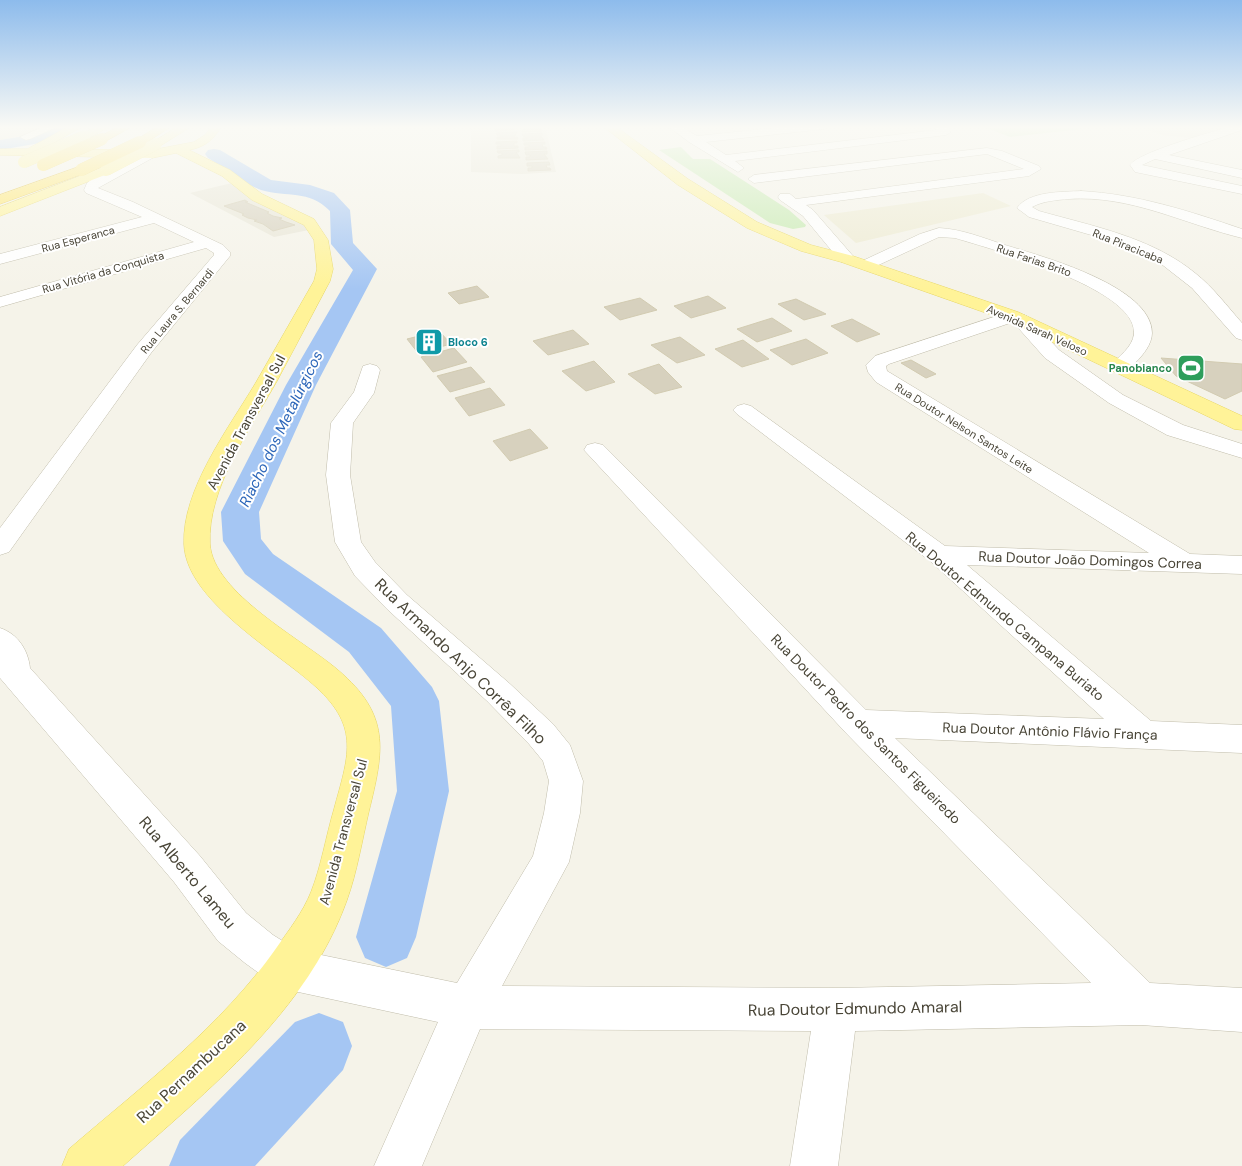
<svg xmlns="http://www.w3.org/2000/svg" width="1242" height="1166" font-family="'DM Sans',sans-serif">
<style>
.residential{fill:#e9e6d7}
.education{fill:#eeebd3}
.green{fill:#c7eab1}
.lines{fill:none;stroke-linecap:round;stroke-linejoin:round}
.river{fill:#a5c6f3;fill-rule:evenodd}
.building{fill:#d7d1be;stroke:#d2cbb1}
.minor-casing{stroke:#c1bdab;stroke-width:1}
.major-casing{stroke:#e7d665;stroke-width:1}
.highway-casing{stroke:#e2bf36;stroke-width:1}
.minor{fill:#fff;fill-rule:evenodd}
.major{fill:#fff398;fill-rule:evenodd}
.highway{fill:#ffe66a;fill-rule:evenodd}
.major-bridge-casing{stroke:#e7d665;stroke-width:12;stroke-linecap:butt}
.highway-bridge-casing{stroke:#e2bf36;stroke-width:12;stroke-linecap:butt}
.major-bridge{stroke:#fff398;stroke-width:12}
.highway-bridge{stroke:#ffe66a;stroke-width:12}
.labels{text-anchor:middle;stroke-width:4;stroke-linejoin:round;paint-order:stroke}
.far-street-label{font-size:11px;fill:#494537;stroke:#fff}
.far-culture-label{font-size:11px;font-weight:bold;fill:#0d838f;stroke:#fff;text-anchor:start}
.far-leisure-label{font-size:11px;font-weight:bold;fill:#27864d;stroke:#fff;text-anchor:end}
.street-label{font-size:14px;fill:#494537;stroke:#fff}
.water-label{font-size:15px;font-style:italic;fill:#2c66b9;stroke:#fff}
.near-street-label{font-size:16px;fill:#494537;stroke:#fff}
</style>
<rect width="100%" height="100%" fill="#f5f3e9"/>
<!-- residential -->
<g class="residential">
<path d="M0,126h50l-19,8 -31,6z"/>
<path d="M471,126h74l11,46 -34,2 -51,-2z"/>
<path d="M1136,126h90l-34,12 -30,-3z"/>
<path d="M232,183l73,42 4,5 -35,7 -84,-44z"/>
</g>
<!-- education -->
<path class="education" d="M983,193l28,13 -155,37 -32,-28z"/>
<!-- green -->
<g class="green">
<path d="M982,126h93l8,3 -73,8z"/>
<path d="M681,147l12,12h17l79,51 17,15 -1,2 -12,2 -23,-6 -111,-73z"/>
</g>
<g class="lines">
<!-- river -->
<g class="river">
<path d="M53,126h22l-2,3 -33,14 -40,7v-10l30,-5z"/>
<path d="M214,149l6,1 51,30 39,5 24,8 16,17 3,33 24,26 -61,116 -57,127 2,27 12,15 108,74 51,59 7,14 10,90 -33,146 -9,21 -21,9 -21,-9 -9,-21 41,-146 -6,-85 -42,-54 -104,-78 -22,-33 -2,-29 65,-127 67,-115 -22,-26 -1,-33c-22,-22 -42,-13 -69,-21 -17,-6 -38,-23 -53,-32l-3,-4 3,-4z"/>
<path d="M319,1013l24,9 9,24 -9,24 -88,96h-86l11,-26 115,-118z"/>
</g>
</g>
<!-- building -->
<g class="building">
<path d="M495,126h17l3,4 -20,1v-2l4,-1z"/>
<path d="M521,126h20l-3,1 4,4 -20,1v-2l3,-1z"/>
<path d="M517,132l-3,5h3l1,2h-21v-2h4l-1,-2h-3l-1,-2z"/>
<path d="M542,133l1,2h-3l4,5 -21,1v-3h4l-4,-2 -1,-2z"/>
<path d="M517,141v2h-3v3h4v2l-21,1v-3h4v-2h-5v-2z"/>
<path d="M545,142v2h-3l1,3h3l1,2 -22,1v-3h4v-2h-5v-2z"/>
<path d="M519,150v2h-3l4,6h-22v-2l4,-1v-2h-4l-1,-2z"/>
<path d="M547,151v3h-3l4,5 -22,1v-3h4v-2h-4l-1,-3z"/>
<path d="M549,162l1,3h-4l1,3h3l1,2 -23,1v-3h4v-2h-5v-3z"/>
<path d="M245,200l3,2h-3l24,10 -2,1 6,3 9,2 -3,1 7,3 9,3 -22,6 -10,-7 -9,-3 3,-1 -9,-2 -6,-3 2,-1 -20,-8z"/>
<path d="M477,286l12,11 -30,7 -11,-11z"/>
<path d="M708,296l18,12 -35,10 -17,-12z"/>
<path d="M640,298l17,12 -37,10 -16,-13z"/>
<path d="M796,299l30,15 -22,6 -26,-16z"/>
<path d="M772,318l20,13 -35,11 -20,-13z"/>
<path d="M852,319l28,15 -23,8 -26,-16z"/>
<path d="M573,330l16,14 -41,11 -15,-14z"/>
<path d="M439,331l12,13 -33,9 -11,-14z"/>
<path d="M680,337l25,18 -28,8 -26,-18z"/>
<path d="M806,339l22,14 -36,12 -22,-15z"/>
<path d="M743,340l26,19 -27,8 -27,-18z"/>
<path d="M454,348l13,14 -34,10 -12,-15z"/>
<path d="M1161,358l81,6v27l-17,8 -49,-23z"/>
<path d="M911,360l25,14 -10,4 -25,-15z"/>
<path d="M594,361l21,21 -29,9 -24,-20z"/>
<path d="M659,364l23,23 -27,7 -27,-20z"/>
<path d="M471,367l14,15 -35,10 -13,-16z"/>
<path d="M490,388l15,17 -36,11 -14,-18z"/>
<path d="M530,429l18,19 -38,13 -17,-20z"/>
</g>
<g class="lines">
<defs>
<g id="minor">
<path d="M45,126h14l-29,13 -4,1 -6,-3z"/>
<path d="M668,126h12l17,10 97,-10h35l-5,3 -118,13 20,13 210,-25 -3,-4h12l6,6 -5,3 -211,26 9,7 -6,4 -49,-30z"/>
<path d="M1232,126h10v4l-73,25 73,15v8l-87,-19 -13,6 100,21v8l-107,-22 -5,-7c9,-13 82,-33 102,-39z"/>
<path d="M987,148l15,3 37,15 2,3 -12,7 -223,29 7,5 40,46 2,3 -2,3h-12l-38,-46 -23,-16 -2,-3 2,-3h10l6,5 228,-30 -37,-15 -233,29 -6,-4 6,-4z"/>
<path d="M152,150l4,2 2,2 -2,2 -58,32 35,14 90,43 7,7v4l-79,97 -142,199 -9,3v-27l137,-183 77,-90v-2l-8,-5 -206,59v-10l194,-55 -40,-19 -154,41v-10l142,-37 -56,-24 -2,-3 3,-7 5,-4z"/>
<path d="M1081,191c56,3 108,20 161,38v9c-58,-14 -111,-43 -173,-39 -12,1 -26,2 -37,8l7,4c53,15 112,26 156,62 18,14 32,33 47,50v17l-6,-2 -44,-50 -32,-25 -55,-24 -76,-22 -12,-9c12,-17 45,-16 64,-17z"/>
<path d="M939,228c23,1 44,10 66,17 36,11 147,41 147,88 0,11 -9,22 -16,29 -7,8 -12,12 -23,9l-3,-4c8,-11 23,-19 24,-34 2,-45 -143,-84 -179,-95l-16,-1 -67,31h-12l-2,-3 2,-3 60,-28z"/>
<path d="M1012,311l15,5 32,34 64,45 60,30 59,19v14l-75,-23 -58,-32 -64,-45 -32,-36 -124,42 -3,2 1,5 303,183 52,2v18l-275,-9 184,156 91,4v28l-347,-15 255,245 92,5v44l-101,-7 -286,6 -17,135h-48l21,-135 -331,-2 -58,137h-48l64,-144 -149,-32 -15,-6 -29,-21 -27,-22 -44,-59 -174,-204v-50c18,6 28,22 30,40l170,188 46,57 27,22 24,15 160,33 76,-127 11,-43 5,-32 -6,-20 -14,-17 -42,-43 -100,-92 -32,-33 -20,-34 -9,-67 5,-52 23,-31 9,-26 7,-2 7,2 3,4 -6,23 -21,30 -3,52 11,67 14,20 32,33 102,88 44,41 17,21 13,36 -3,32 -11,49 -67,124 334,2 255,-5 -245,-250 -262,-283 3,-5 8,-2 8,2 263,265 238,9 -174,-158 -193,-147 -4,-4 4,-4 7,-2 7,2 194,140 204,7 -273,-171 -8,-10 -2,-7 9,-9z"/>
</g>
<g id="major">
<path d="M70,126h13l-40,23 109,1 42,-8 11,-7 7,-9h10c-9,14 -17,21 -33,24l41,20 32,24 52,25 14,21 5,29 -3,12c-18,33 -35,67 -53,100 -26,46 -70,108 -67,163 3,49 93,96 128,126 53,45 46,80 31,141 -7,30 -12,61 -22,89 -40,112 -139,190 -224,266h-61l7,-17c73,-63 152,-122 208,-202 12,-17 26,-35 34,-55 10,-25 15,-56 23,-83 14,-52 27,-81 -18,-122 -38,-35 -130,-86 -132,-143 -2,-54 44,-115 71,-160 20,-34 39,-69 59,-103l3,-12 -3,-29 -10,-15 -52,-25 -30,-24 -46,-23 -24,5 -152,-3v-6h27z"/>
<path d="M97,126h13l-21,12 -4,1 -6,-3z"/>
<path d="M179,126h13l-32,20 -4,1 -6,-3z"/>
<path d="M603,126h12l73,53 69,43 54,23 42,11 165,56 224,104v14l-8,-1 -228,-109 -165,-58 -40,-11 -54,-23 -69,-43z"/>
<path d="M106,166l4,1 2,3 -2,3 -110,43v-9z"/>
</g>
<g id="highway">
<path d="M120,126h13l-27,15h-8l-2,-2z"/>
<path d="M159,126h13l-28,18h-8l-2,-2 2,-2z"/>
<path d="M81,166l4,1 2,3 -2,3 -85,31v-9z"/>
</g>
</defs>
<!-- minor casing -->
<use href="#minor" class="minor-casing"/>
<!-- major casing -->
<use href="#major" class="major-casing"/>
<!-- highway casing -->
<use href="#highway" class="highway-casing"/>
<!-- minor -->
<use href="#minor" class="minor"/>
<!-- major -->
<use href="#major" class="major"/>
<!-- highway -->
<use href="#highway" class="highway"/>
<defs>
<g id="major-bridge">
<path d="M24,162l61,-26"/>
<path d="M106,170l50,-26"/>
</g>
<g id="highway-bridge">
<path d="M43,165l59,-26"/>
<path d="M81,170l59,-28"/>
</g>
</defs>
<!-- major-bridge casing -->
<use href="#major-bridge" class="major-bridge-casing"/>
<!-- highway-bridge casing -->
<use href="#highway-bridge" class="highway-bridge-casing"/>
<!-- major-bridge -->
<use href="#major-bridge" class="major-bridge"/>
<!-- highway-bridge -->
<use href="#highway-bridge" class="highway-bridge"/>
</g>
<!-- sky -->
<linearGradient id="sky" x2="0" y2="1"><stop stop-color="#8dbbec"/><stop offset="0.44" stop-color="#fafaf5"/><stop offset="1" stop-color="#fafaf5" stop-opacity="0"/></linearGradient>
<rect width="1242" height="289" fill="url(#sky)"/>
<!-- icons -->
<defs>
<symbol id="building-square" viewBox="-11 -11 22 22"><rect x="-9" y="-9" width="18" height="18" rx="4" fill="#0f9aa8" stroke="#fff"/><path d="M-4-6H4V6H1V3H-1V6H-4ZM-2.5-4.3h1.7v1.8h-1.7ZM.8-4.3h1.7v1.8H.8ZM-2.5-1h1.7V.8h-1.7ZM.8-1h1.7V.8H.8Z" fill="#fff"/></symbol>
<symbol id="stadium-square" viewBox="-11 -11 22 22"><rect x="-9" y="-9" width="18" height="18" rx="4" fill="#2e9e5b" stroke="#fff"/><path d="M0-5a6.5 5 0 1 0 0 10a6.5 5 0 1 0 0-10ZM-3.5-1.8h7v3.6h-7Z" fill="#fff"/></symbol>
</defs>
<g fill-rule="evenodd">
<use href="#building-square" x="413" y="326" width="32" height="32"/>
<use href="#stadium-square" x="1175" y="352" width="32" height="32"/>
</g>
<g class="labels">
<!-- far-street labels -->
<g class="far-street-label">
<text transform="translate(78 239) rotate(-15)" y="4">Rua Esperanca</text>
<text transform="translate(1128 246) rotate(22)" y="4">Rua Piracicaba</text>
<text transform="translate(1034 260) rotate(19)" y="4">Rua Farias Brito</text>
<text transform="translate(103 272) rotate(-16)" y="4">Rua Vitória da Conquista</text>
<text transform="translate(177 311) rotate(-50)" y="4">Rua Laura S. Bernardi</text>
<text transform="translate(1037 330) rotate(24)" y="4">Avenida Sarah Veloso</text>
<text transform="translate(964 428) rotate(32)" y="4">Rua Doutor Nelson Santos Leite</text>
</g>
<!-- far-culture labels -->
<g class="far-culture-label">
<text x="448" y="346">Bloco 6</text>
</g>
<!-- far-leisure labels -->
<g class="far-leisure-label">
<text x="1172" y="372">Panobianco</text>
</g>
<!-- street labels -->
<g class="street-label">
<text transform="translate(246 422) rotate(-62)" y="5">Avenida Transversal Sul</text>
<text transform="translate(1090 560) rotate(2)" y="5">Rua Doutor João Domingos Correa</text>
<text transform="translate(1005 616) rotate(40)" y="5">Rua Doutor Edmundo Campana Buriato</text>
<text transform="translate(866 729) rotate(45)" y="5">Rua Doutor Pedro dos Santos Figueiredo</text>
<text transform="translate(1050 731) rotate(2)" y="5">Rua Doutor Antônio Flávio França</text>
<text transform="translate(343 832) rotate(-75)" y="5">Avenida Transversal Sul</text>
</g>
<!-- water labels -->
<g class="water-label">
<text transform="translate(281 429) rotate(-64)" y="5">Riacho dos Metalúrgicos</text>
</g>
<!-- near-street labels -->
<g class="near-street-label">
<text transform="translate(461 661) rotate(44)" y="6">Rua Armando Anjo Corrêa Filho</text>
<text transform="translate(188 872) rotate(50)" y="6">Rua Alberto Lameu</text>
<text transform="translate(855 1008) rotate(-1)" y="6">Rua Doutor Edmundo Amaral</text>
<text transform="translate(191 1071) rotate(-43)" y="6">Rua Pernambucana</text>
</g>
</g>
</svg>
